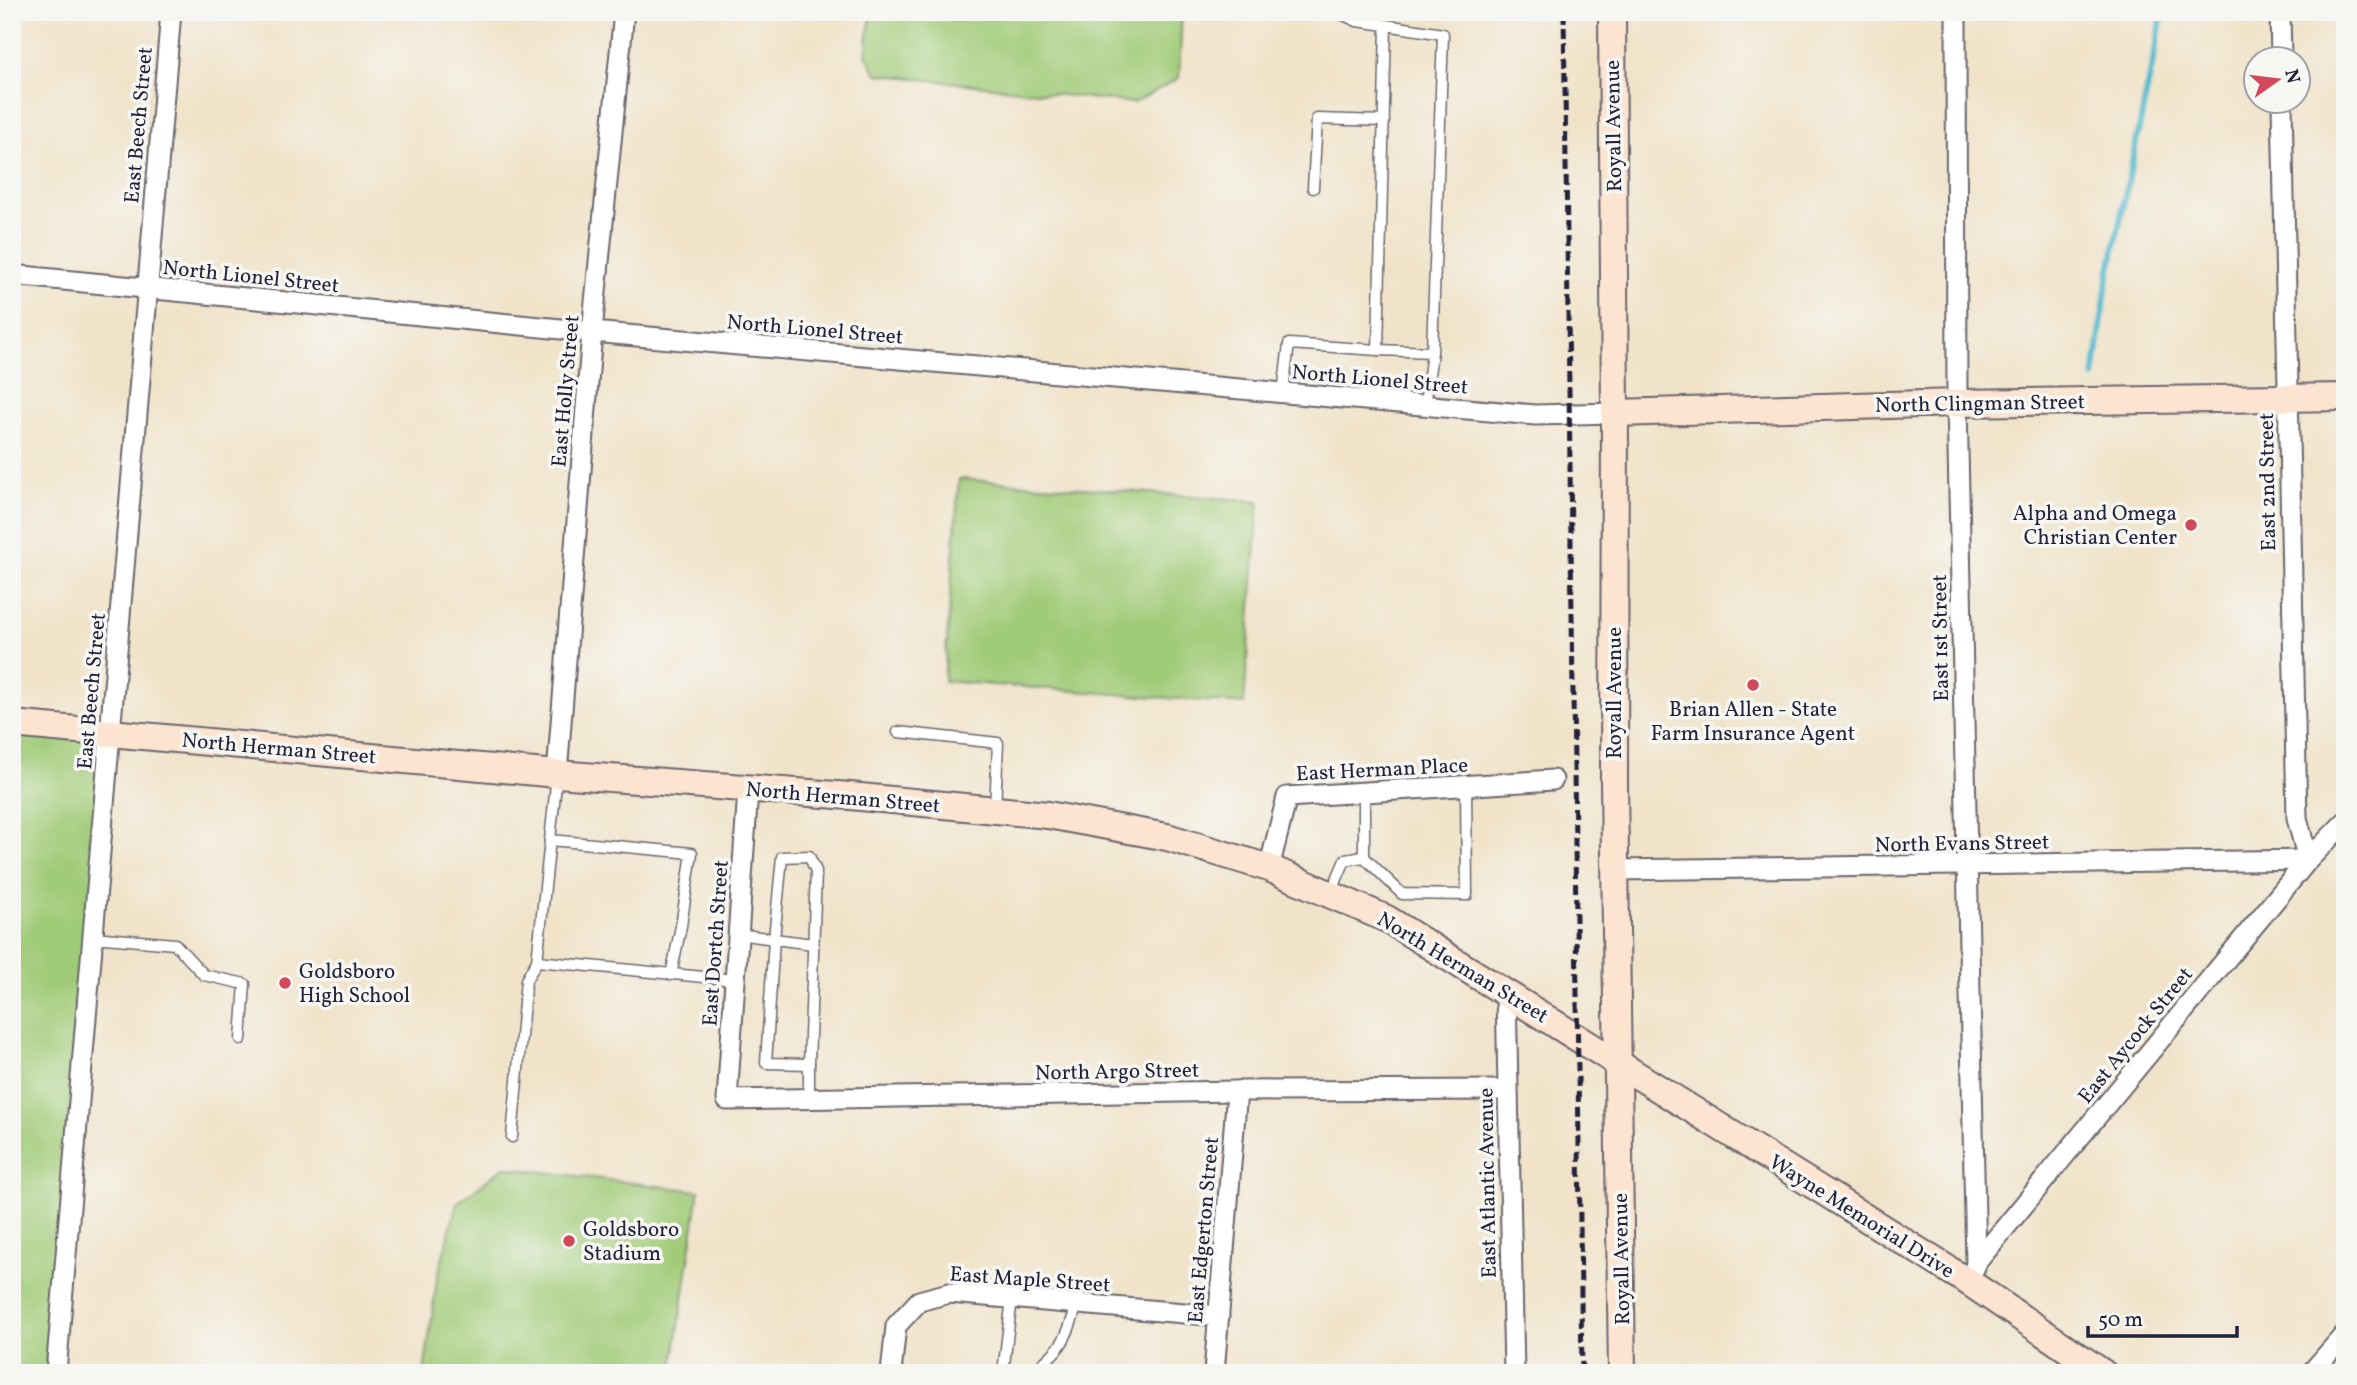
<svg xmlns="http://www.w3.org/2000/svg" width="2357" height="1385" font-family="Vollkorn,serif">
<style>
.green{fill:#a0cb77;stroke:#617659;stroke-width:2}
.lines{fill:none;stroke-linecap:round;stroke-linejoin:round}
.stream{stroke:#50b8ce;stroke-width:6}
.lane-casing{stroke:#6a666d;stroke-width:13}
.street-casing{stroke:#6a666d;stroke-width:23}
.secondary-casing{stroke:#6a666d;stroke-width:30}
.lane{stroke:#fff;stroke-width:10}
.street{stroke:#fff;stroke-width:19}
.secondary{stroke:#fde4d1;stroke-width:26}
.rail{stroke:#22223b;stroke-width:5;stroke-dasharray:10 5;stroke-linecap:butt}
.poi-dot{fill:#d1495b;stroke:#f6f6f2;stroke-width:2.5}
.labels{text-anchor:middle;stroke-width:7;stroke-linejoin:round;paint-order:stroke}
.street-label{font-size:21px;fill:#22223b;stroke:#f6f6f2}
.poi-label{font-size:21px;fill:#22223b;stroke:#f6f6f2;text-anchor:start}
</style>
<rect width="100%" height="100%" fill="#f6f6f2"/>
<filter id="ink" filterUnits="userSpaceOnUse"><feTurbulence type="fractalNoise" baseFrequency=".0143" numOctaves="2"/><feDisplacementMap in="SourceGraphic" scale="14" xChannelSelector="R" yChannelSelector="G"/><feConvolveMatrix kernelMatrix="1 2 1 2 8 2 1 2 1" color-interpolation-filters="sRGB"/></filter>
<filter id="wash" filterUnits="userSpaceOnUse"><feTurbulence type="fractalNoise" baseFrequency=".00686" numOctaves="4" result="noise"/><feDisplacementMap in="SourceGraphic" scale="28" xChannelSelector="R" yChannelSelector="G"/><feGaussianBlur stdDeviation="1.57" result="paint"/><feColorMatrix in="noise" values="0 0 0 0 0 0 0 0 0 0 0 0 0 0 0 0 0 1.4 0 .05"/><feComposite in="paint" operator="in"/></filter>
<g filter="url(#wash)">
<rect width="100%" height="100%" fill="#f0e3c9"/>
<!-- green -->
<g class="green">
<path d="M871,12h311l-3,66 -45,25 -257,-29 -11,-19z"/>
<path d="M959,479l300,22 -15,203 -300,-23z"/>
<path d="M12,724l98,8 -54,641h-44z"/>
<path d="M504,1167l195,24 -27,182h-248l13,-94 20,-76z"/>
</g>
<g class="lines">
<!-- stream -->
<path class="stream" d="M2094,377l12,-88 57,-277"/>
</g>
</g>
<g filter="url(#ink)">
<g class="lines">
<defs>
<g id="lane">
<path d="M1337,12l20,9 29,4"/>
<path d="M1313,188l4,-69 67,2"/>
<path d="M1283,393l6,-49 89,6"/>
<path d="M1425,406l7,-54 11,-318 -57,-9 -8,325 54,2"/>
<path d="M898,732l100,11 -3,67"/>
<path d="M557,775l-20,186 198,19"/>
<path d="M1364,792v65l38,37 65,1 -1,-109"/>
<path d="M550,840l142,13 -11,73 -10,49"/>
<path d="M1331,893l14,-33 19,-3"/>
<path d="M738,934l36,5 -8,124 43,1 7,-193 -7,-15 -27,1 -8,82 39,5"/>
<path d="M93,937l82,7 29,31 41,9 -4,55"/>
<path d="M809,1064v36"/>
<path d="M512,1137l14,-157 11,-19"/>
<path d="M1003,1373l9,-75"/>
<path d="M1031,1373c30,-23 36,-33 46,-69"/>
</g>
<g id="street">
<path d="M1956,12l1,391 19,860"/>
<path d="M2280,12l1,48"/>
<path d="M12,275l580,57 943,83 80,-2"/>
<path d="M557,774l35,-442 32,-320"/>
<path d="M748,790l-21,310 510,-9 270,-1"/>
<path d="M1269,868l18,-71 266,-17"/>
<path d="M1616,870l692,-10 -11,-42 -15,-716"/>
<path d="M1506,992l8,381"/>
<path d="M1975,1268l1,-5 332,-403 37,-38"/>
<path d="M56,1373l115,-1361"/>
<path d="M891,1373l5,-47 23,-25 30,-8 270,23"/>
<path d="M1214,1373l23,-282"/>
<path d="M2311,1373l34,-39"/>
</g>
<g id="secondary">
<path d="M1612,12l3,401 -1,369 8,591"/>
<path d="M1615,413l342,-10 388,-6"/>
<path d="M12,724l545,50 293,22 198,19 119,22 102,31 118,51 583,364 133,90"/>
</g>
</defs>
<!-- lane casing -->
<use href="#lane" class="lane-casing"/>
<!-- street casing -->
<use href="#street" class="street-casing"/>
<!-- secondary casing -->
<use href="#secondary" class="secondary-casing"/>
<!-- lane -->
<use href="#lane" class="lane"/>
<!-- street -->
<use href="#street" class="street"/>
<!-- secondary -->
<use href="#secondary" class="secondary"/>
<!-- rail -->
<path class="rail" d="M1564,12l18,1361"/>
</g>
</g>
<!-- markers -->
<g class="poi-dot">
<circle cx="2191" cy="525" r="7"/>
<circle cx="1753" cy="685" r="7"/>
<circle cx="285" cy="983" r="7"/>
<circle cx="569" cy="1241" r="7"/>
</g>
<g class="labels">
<!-- street labels -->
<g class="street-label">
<text transform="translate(138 125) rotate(-85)" y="7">East Beech Street</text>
<text transform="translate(1613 126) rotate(-91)" y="7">Royall Avenue</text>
<text transform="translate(251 276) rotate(6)" y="7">North Lionel Street</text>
<text transform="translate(815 329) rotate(5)" y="7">North Lionel Street</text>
<text transform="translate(1380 379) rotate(5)" y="7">North Lionel Street</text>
<text transform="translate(565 391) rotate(-85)" y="7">East Holly Street</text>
<text transform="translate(1980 403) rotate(-1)" y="7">North Clingman Street</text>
<text transform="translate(2267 482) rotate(-91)" y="7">East 2nd Street</text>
<text transform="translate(1940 638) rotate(-91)" y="7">East 1st Street</text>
<text transform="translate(91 691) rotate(-85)" y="7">East Beech Street</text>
<text transform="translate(1614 693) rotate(-90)" y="7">Royall Avenue</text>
<text transform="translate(279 748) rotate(5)" y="7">North Herman Street</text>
<text transform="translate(1382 769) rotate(-3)" y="7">East Herman Place</text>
<text transform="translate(843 797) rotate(5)" y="7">North Herman Street</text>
<text transform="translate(1962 843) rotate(-1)" y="7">North Evans Street</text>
<text transform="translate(715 943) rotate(-86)" y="7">East Dortch Street</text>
<text transform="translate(1463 967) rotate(31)" y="7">North Herman Street</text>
<text transform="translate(2135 1035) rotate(-51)" y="7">East Aycock Street</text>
<text transform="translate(1117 1071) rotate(-1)" y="7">North Argo Street</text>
<text transform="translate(1487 1183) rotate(-91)" y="7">East Atlantic Avenue</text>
<text transform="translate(1862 1216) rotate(32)" y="7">Wayne Memorial Drive</text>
<text transform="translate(1203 1230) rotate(-85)" y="7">East Edgerton Street</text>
<text transform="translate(1621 1259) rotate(-91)" y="7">Royall Avenue</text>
<text transform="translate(1030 1279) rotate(4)" y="7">East Maple Street</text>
</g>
<!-- poi labels -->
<g class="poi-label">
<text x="2177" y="520" text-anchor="end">Alpha and Omega<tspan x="2177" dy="24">Christian Center</tspan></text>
<text x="1753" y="716" text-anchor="middle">Brian Allen - State<tspan x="1753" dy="24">Farm Insurance Agent</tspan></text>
<text x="299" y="978">Goldsboro<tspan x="299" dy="24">High School</tspan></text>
<text x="583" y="1236">Goldsboro<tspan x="583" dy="24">Stadium</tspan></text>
</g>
</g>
<!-- margin -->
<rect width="2357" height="1385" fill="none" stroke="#f6f6f2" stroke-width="42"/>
<!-- north arrow -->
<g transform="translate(2277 80) rotate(76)"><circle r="33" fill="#f6f6f2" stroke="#a1a1a9" stroke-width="2"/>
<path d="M0-5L12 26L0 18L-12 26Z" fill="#d1495b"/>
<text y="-10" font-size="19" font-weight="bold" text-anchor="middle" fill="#22223b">N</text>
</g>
<!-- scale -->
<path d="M2088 1326v10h149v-10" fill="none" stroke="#22223b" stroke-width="3.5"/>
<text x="2098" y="1326" font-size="21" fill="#22223b" stroke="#f6f6f2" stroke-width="5" paint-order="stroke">50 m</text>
</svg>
